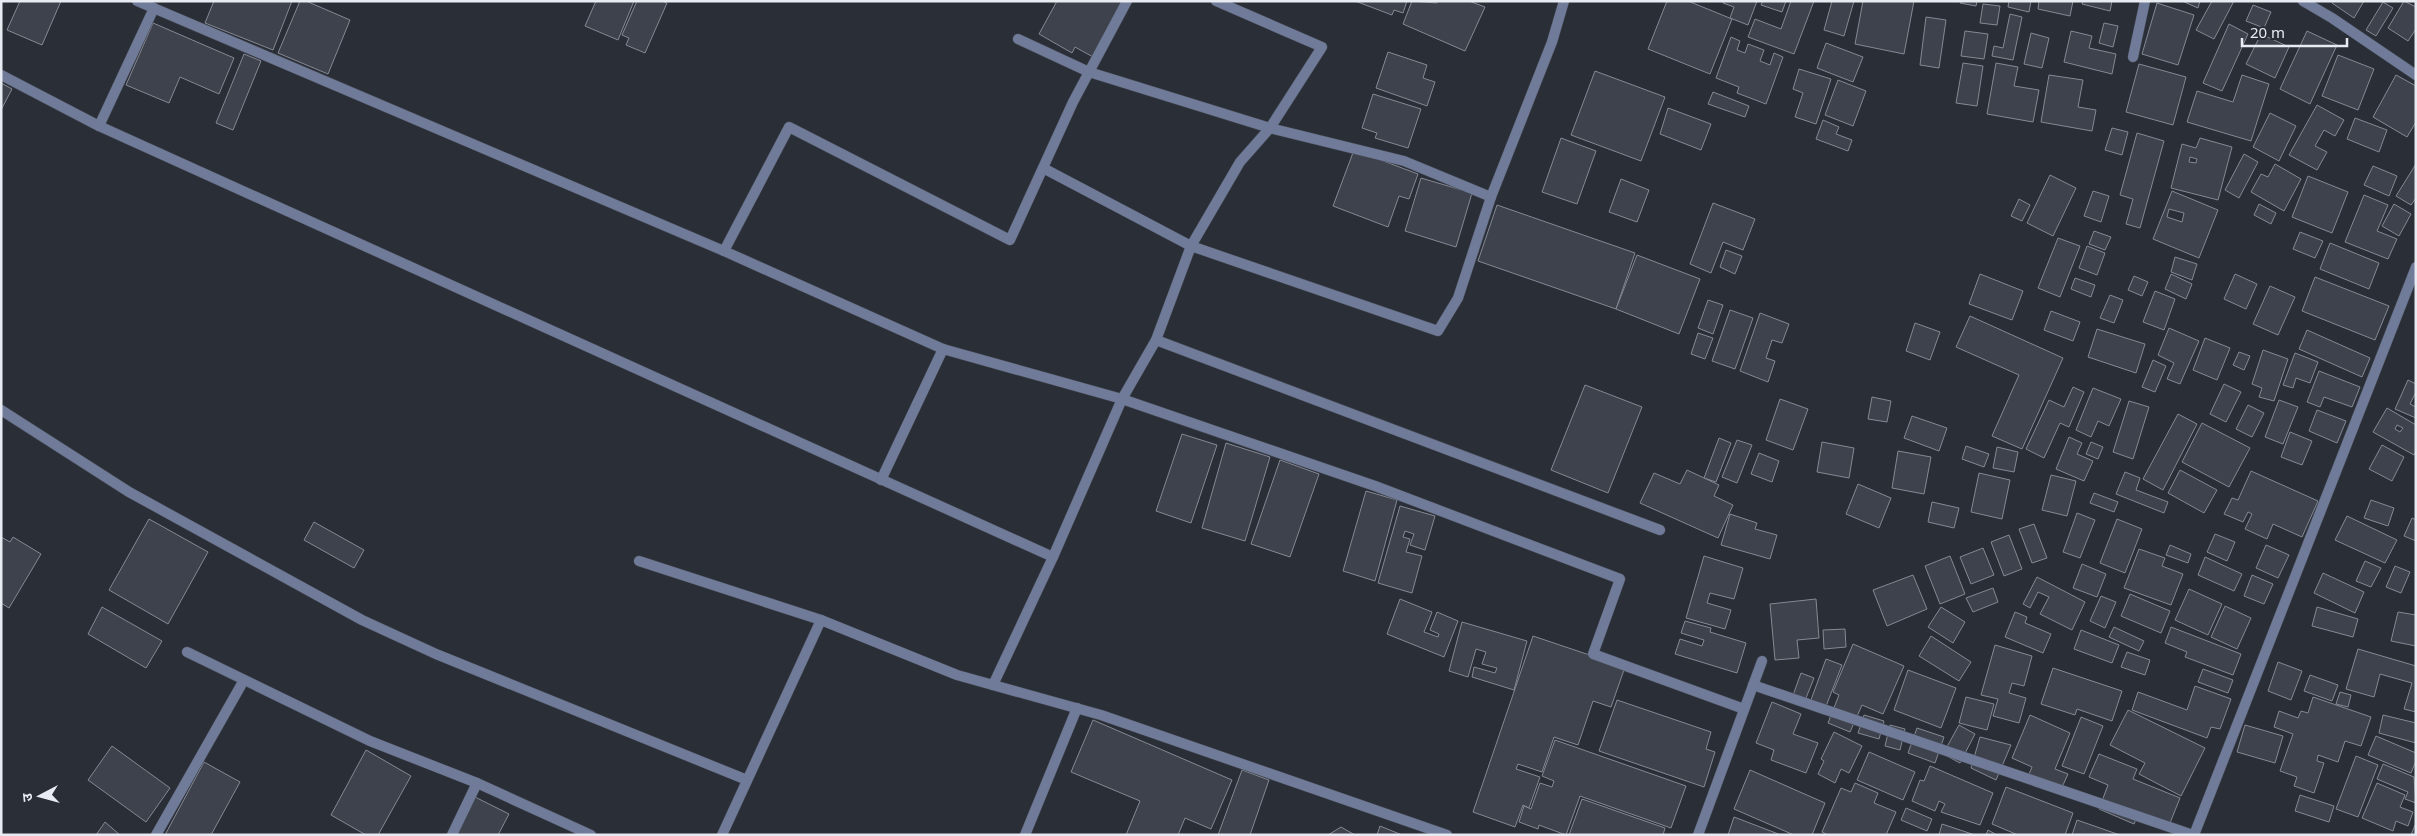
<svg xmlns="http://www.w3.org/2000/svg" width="2417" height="836" font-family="'Noto Sans','Noto Sans Devanagari',sans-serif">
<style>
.building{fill:#3e424c;stroke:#848994;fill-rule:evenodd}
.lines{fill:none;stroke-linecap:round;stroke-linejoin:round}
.minor-casing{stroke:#484c55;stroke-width:11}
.minor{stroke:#6f7b99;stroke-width:10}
</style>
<rect width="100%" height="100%" fill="#2a2e37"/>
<!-- building -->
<g class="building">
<path d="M20,1h41l-19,44 -35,-15z"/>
<path d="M214,1h78l-19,49 -68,-27z"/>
<path d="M300,1h6l44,19 -22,54 -50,-21z"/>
<path d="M596,1h38l-16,39 -33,-14z"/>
<path d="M637,1h25l5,2 -22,50 -19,-8 3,-7 -7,-3z"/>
<path d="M1057,1h67l-31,56 -18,-10 -3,6 -33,-19z"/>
<path d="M1355,1h52l-4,12 -9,-3 -2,5z"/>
<path d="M1412,1l25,2 1,-2h31l16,6 -20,44 -62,-27z"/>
<path d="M1667,1h21l44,18 -22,55 -62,-25z"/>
<path d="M1723,1h34l-9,24 -18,-7 4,-11 -11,-4z"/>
<path d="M1763,1h23l-4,11 -21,-7z"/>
<path d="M1791,1h23l-20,53 -46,-17 7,-18 26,10z"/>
<path d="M1832,1h22l-10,35 -20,-6z"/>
<path d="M1863,1h51l-10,53 -49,-10z"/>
<path d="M1961,1h16l-1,5 -16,-3z"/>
<path d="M2009,1h22l-2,11 -21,-5z"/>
<path d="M2039,1h34l-3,15 -32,-7z"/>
<path d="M2083,1h29l-2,10 -28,-7z"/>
<path d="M2182,1h18l-2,7z"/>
<path d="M2212,1h22l-20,38 -18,-9z"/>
<path d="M2333,1h31l-10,17 -22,-15z"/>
<path d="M2404,1l12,6v22l-8,12 -20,-13z"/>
<path d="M2383,2l10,6 -17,28 -10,-6z"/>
<path d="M2157,3l37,12 -16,50 -36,-11z"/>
<path d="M1983,4l17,2 -3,19 -17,-2z"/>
<path d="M2253,5l18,7 -7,16 -18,-7z"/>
<path d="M2010,14l12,3 -9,43 -21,-4 2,-10 9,2z"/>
<path d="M1926,17l20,3 -7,48 -19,-3z"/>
<path d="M153,23l81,35 -15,36 -39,-17 -11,26 -43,-18z"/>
<path d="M2104,23l14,3 -5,21 -14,-4z"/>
<path d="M2229,24l19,10 -26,57 -19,-8z"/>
<path d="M1965,31l23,3 -4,25 -23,-3z"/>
<path d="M2071,31l21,5 -3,12 27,6 -4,20 -48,-12z"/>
<path d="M2307,31l30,14 -27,59 -30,-15z"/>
<path d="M2031,33l18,5 -7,30 -18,-4z"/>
<path d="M2261,34l28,13 -14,31 -29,-14z"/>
<path d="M1731,37l9,4 -3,9 8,3 3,-9 16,6 -4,11 10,4 4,-12 9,4 -17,47 -29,-11 2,-6 -23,-9z"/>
<path d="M1826,43l37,14 -10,25 -36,-14z"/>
<path d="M1388,52l39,13 -4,13 12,4 -8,24 -51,-18z"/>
<path d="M244,54l17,7 -28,69 -17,-7z"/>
<path d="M2338,55l36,14 -16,41 -36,-14z"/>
<path d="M1963,63l20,3 -6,40 -21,-3z"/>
<path d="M1996,63l22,4 -4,19 25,4 -6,32 -46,-8z"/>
<path d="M2139,64l47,13 -13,48 -47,-13z"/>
<path d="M1799,69l32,10 -15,45 -21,-7 8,-24 -10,-4z"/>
<path d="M1595,71l70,26 -24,64 -70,-26z"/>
<path d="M2049,75l34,5 -5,27 18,3 -4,21 -51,-9z"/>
<path d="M2242,75l27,9 -18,57 -64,-19 10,-31 36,11z"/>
<path d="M2396,75l20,11v36l-9,15 -34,-20z"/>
<path d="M1838,80l28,11 -13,35 -28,-11z"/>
<path d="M1,83l11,6 -11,21z"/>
<path d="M1713,92l36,14 -4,11 -37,-13z"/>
<path d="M1373,94l48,15 -13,39 -33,-10 2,-5 -15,-5z"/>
<path d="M2317,105l27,15 -9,16 -11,-6 -9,16 12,6 -10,18 -28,-15z"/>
<path d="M1668,108l43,16 -10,26 -41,-16z"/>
<path d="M2270,113l26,13 -17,35 -26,-14z"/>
<path d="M2355,118l32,12 -8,22 -32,-13z"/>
<path d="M1823,120l16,7 -3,7 16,6 -4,11 -32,-12z"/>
<path d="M2112,128l16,4 -6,23 -17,-5z"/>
<path d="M2137,133l27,8 -24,87 -14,-4 7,-25 -13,-4z"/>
<path d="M1561,138l35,13 -19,53 -35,-12z"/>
<path d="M2200,138l32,9 -14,53 -47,-12 11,-44 14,4zM2190,157l7,2 -1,4 -7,-1z"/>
<path d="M1354,150l64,24 -9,25 -10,-3 -11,31 -55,-21z"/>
<path d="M2244,154l14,8 -19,36 -14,-8z"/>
<path d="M2275,164l26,15 -17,32 -33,-19 10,-18 7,3z"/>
<path d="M2416,164v34l-5,7 -15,-9z"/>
<path d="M2373,166l24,10 -8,20 -25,-11z"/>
<path d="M2050,175l26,13 -23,48 -26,-13z"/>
<path d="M2308,176l40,16 -16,41 -40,-16z"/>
<path d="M1421,178l51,15 -16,54 -51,-16z"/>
<path d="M1621,179l28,11 -12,32 -28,-10z"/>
<path d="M2093,191l16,5 -8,26 -17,-6z"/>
<path d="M2172,191l46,19 -19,48 -46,-19zM2169,209l15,4 -2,9 -15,-5z"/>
<path d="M2364,195l24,10 -11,26 20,8 -9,20 -43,-17z"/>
<path d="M2019,199l11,6 -8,16 -11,-5z"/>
<path d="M1713,203l42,16 -12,31 -20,-8 -12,31 -21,-9z"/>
<path d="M2259,204l17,9 -5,11 -17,-9z"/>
<path d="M2394,204l17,10 -12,22 -17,-10z"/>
<path d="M1497,205l138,48 -19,56 -138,-48z"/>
<path d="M2094,231l17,6 -6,13 -16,-6z"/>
<path d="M2300,232l23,9 -8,17 -22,-9z"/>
<path d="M2058,238l22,8 -20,51 -22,-9z"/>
<path d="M2330,243l49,20 -10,26 -49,-20z"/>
<path d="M2087,246l18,7 -8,22 -18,-7z"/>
<path d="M1726,250l16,6 -7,18 -15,-7z"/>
<path d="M1637,255l63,24 -21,55 -63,-25z"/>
<path d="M2175,257l22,7 -5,16 -21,-8z"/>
<path d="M1980,274l43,17 -11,29 -43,-16z"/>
<path d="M2171,274l21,10 -6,15 -21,-10z"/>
<path d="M2235,274l22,10 -11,25 -22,-10z"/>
<path d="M2134,276l14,6 -6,14 -14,-6z"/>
<path d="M2315,277l74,29 -14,34 -73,-29z"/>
<path d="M2075,278l20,7 -4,12 -20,-8z"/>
<path d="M2270,286l25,11 -17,38 -25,-11z"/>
<path d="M2155,291l20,8 -11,31 -21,-8z"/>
<path d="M2110,295l13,5 -9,23 -14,-5z"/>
<path d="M1708,300l15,5 -10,29 -15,-6z"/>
<path d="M1730,310l23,8 -18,51 -23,-8z"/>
<path d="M2051,311l29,11 -7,19 -29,-11z"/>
<path d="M1760,313l29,11 -7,19 -10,-3 -6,18 9,3 -7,21 -28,-11z"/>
<path d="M1970,316l93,42 -41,91 -30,-13 27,-61 -63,-28z"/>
<path d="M1915,323l25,9 -10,28 -24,-9z"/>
<path d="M2169,328l30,13 -19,43 -13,-5 7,-16 -16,-8z"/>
<path d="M2097,329l48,15 -9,29 -48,-16z"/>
<path d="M2307,330l63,28 -8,19 -63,-28z"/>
<path d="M1698,333l15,5 -8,21 -14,-5z"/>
<path d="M2205,338l25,10 -13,32 -24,-10z"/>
<path d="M2263,350l25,9 -14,42 -15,-4 3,-9 -10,-4z"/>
<path d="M2239,352l11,4 -6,14 -11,-5z"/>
<path d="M2295,353l23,9 -8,21 -14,-5 -3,10 -10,-3z"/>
<path d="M2153,360l13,6 -11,26 -13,-5z"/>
<path d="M2319,371l41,16 -8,20 -28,-10 -4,10 -13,-5z"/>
<path d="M2408,380l8,4v8l-6,12 6,3v11l-21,-9z"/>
<path d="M2224,384l17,8 -15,30 -16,-8z"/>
<path d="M1585,385l57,22 -34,86 -57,-23z"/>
<path d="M2073,387l11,5 -15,35 -9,-4 -16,35 -18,-9 23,-49 15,7z"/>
<path d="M2093,388l28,11 -12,27 -11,-5 -7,16 -15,-7z"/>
<path d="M1872,397l19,4 -4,21 -19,-3z"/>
<path d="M1780,399l28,10 -15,41 -27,-10z"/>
<path d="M2279,400l19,7 -15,37 -18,-7z"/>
<path d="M2129,401l20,6 -16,52 -20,-7z"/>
<path d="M2248,405l16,8 -12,24 -16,-8z"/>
<path d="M2387,408l29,17v26l-2,4 -41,-23zM2397,425l6,3 -3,4 -5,-3z"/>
<path d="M2317,410l29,11 -9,22 -28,-12z"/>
<path d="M2178,414l19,10 -34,66 -20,-11z"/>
<path d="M1912,416l35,12 -8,23 -35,-13z"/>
<path d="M2202,423l48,25 -21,39 -47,-25z"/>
<path d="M2290,432l22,9 -10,24 -21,-8z"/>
<path d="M1182,434l35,11 -26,78 -35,-12z"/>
<path d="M2069,437l13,6 -5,11 16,7 -9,20 -28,-12z"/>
<path d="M1719,438l12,5 -15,39 -12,-4z"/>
<path d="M1737,440l15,5 -15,38 -15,-6z"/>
<path d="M1822,442l32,6 -5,30 -32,-6z"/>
<path d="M2091,442l12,5 -5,12 -12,-5z"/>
<path d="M1226,443l44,14 -25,84 -43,-13z"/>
<path d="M2382,445l22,12 -12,24 -23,-12z"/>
<path d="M1966,446l23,8 -5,13 -22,-8z"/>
<path d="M1997,447l21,5 -4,20 -21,-4z"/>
<path d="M1898,451l33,6 -7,37 -32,-6z"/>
<path d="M1759,453l20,8 -7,21 -21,-8z"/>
<path d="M1280,460l39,14 -29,83 -39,-13z"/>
<path d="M1687,470l32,15 -5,11 19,9 -15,33 -78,-35 14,-30 26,11z"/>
<path d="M2180,470l37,20 -13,23 -36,-20z"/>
<path d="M2251,471l67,30 -16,36 -29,-13 -6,15 -22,-10 7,-15 -4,-2 -5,10 -19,-8 8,-16 6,2z"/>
<path d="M2125,472l15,6 -4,12 32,12 -4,11 -48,-19z"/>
<path d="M1979,473l31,7 -8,39 -31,-7z"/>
<path d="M2051,475l25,6 -9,35 -25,-6z"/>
<path d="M1858,484l33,14 -12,30 -33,-14z"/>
<path d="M1366,491l31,9 -22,81 -32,-10z"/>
<path d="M2094,493l24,9 -4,10 -24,-9z"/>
<path d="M2371,500l23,8 -6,18 -24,-8z"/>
<path d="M1932,502l27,6 -5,20 -26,-6z"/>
<path d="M1400,506l35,10 -10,34 -15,-5 4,-11 -9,-3 -2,6 7,2 -4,13 16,4 -10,37 -34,-10z"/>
<path d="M2077,513l18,7 -15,38 -17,-6z"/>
<path d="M1730,514l27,9 -2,6 22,6 -7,24 -49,-14z"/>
<path d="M2347,516l50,24 -12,23 -50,-23z"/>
<path d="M2412,518l4,2v21l-12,-5z"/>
<path d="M149,519l59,33 -40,72 -59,-34z"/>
<path d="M2117,519l25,10 -17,44 -25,-10z"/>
<path d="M314,522l50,28 -10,18 -50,-28z"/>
<path d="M2034,524l13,34 -15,5 -13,-34z"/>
<path d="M2215,534l20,8 -8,19 -20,-9z"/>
<path d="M2009,535l13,34 -18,7 -13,-34z"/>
<path d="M1,537l9,5 3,-5 28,17 -32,54 -8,-5z"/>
<path d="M2170,545l21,9 -3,9 -22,-8z"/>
<path d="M2266,545l23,10 -11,23 -22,-10z"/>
<path d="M1983,548l11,27 -23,9 -11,-27z"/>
<path d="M2139,549l26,9 -3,8 21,8 -12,31 -47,-17z"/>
<path d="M1704,556l39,12 -9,31 -24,-6 -3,10 24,7 -6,19 -39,-11z"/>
<path d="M1950,556l15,38 -25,10 -15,-38z"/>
<path d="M2205,557l37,17 -8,17 -36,-16z"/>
<path d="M2365,561l16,7 -10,19 -15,-6z"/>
<path d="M2082,564l24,10 -9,23 -24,-9z"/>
<path d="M2395,566l15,6 -9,21 -15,-6z"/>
<path d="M2323,573l41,19 -9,21 -41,-20z"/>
<path d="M1913,575l14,34 -40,17 -14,-36z"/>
<path d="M2252,575l21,9 -9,20 -20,-8z"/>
<path d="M2037,577l48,25 -13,28 -32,-16 9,-17 -11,-5 -8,16 -7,-4z"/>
<path d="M1993,588l5,14 -25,10 -7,-14z"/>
<path d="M2189,589l33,15 -14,31 -33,-15z"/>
<path d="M2130,594l40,17 -9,22 -40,-17z"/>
<path d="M2101,596l15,6 -11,26 -15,-7z"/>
<path d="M1400,599l32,13 -8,20 14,5 1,-3 -9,-4 7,-18 21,9 -14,36 -57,-23z"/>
<path d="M1816,599l3,39 -22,2 2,18 -24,2 -5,-56z"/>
<path d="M2225,606l26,12 -14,31 -26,-12z"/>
<path d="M102,607l60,34 -16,27 -58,-34z"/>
<path d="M1941,607l24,15 -12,21 -25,-16z"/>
<path d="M2317,607l41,12 -5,18 -41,-11z"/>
<path d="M2015,612l12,5 -2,6 26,11 -8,19 -38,-16z"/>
<path d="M2398,612l18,3v31l-25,-5z"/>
<path d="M1685,621l26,7 -1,4 36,11 -9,30 -62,-19 5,-15 22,7 2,-6 -23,-7z"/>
<path d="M1462,622l65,19 -13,49 -42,-13 2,-10 21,6 2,-5 -15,-4 4,-12 -10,-3 -8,28 -19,-6z"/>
<path d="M2114,627l30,14 -5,10 -30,-14z"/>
<path d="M2171,627l70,27 -8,21 -48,-18 2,-5 -22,-9z"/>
<path d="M1845,629l1,18 -22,2 -1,-19z"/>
<path d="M2081,630l38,15 -7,18 -38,-14z"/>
<path d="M1533,636l92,31 -14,40 -18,-6 -15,44 -24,-8 -12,35 -24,-8 -2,5 24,8 -11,31 -6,-3 -8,22 -42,-15z"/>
<path d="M1931,636l40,26 -12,19 -40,-25z"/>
<path d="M1853,644l51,22 -21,48 -21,-9 -12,27 -22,-9 11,-28 -6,-3z"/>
<path d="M1995,645l37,11 -8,30 -12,-3 -3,10 17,5 -7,25 -26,-7 5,-17 -17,-4z"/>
<path d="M2358,649l58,17v46l-12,-3 8,-26 -32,-9 -6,23 -28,-8z"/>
<path d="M2127,652l23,8 -5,15 -24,-8z"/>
<path d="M1826,659l16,6 -19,49 -15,-6z"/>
<path d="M2278,662l24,9 -11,29 -23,-9z"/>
<path d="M2053,668l69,23 -10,30 -35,-12 -2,6 -34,-11z"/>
<path d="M2203,669l30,11 -5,13 -30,-11z"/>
<path d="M1908,670l48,18 -15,40 -47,-18z"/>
<path d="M1801,673l13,5 -10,25 -12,-5z"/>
<path d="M2310,675l28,10 -6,16 -28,-10z"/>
<path d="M2195,686l36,13 -11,30 -9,-2 -4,11 -75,-28 6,-18 49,18z"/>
<path d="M2340,692l11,3 -3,12 -12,-3z"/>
<path d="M1966,697l28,7 -7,26 -28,-7z"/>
<path d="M2313,697l58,20 -10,29 -16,-5 -7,21 -20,-7 -1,6 7,2 -10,30 -20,-7 3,-9 -17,-6 13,-37 -19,-7 5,-16 19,7 3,-7 7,2z"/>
<path d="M1617,700l94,32 -5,17 9,3 -11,35 -105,-36z"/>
<path d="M1772,702l29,12 -8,20 25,9 -12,30 -35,-13 3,-10 -18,-7z"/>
<path d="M2128,710l77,38 -24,48 -42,-22 6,-11 -35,-18z"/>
<path d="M1864,715l20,6 -5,18 -21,-6z"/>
<path d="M2030,715l40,18 -15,36 13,5 -9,20 -32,-15 5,-12 -20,-9z"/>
<path d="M2383,715l33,8v20l-37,-10z"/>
<path d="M2081,717l22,9 -19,48 -22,-8z"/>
<path d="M1093,720l139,60 -21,49 -26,-11 -7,17h-52l14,-34 -69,-29z"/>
<path d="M1890,725l15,4 -5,21 -15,-4z"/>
<path d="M1959,725l16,9 -15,29 -17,-9z"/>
<path d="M2245,725l38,11 -8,27 -38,-11z"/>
<path d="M1917,728l27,9 -9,26 -27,-10z"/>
<path d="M1834,732l28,14 -13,27 -8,-4 -6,14 -17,-9 6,-13 -3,-2z"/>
<path d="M2376,736l40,17v8l-5,12 -43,-18z"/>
<path d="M1980,737l31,8 -15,35 -25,-12z"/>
<path d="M1555,740l131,46 -15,42 -91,-32 -14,39 -27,-10 -1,4 -19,-7 5,-16 7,3 9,-26 12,4 2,-6 -12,-5z"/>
<path d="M112,746l58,42 -24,34 -58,-42z"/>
<path d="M366,750l45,26 -33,59h-12l-35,-20z"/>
<path d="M1869,752l46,20 -12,28 -46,-20z"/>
<path d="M2099,754l38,15 -4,10 47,19 -12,30 -30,-13 -4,9 -35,-15 9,-24 -19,-8z"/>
<path d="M2356,756l22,9 -20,52 -22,-8z"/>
<path d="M204,762l36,20 -29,53h-46z"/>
<path d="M2383,764l31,13 2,26 -11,-4 3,-7 -31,-13z"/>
<path d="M1930,766l63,27 -13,32 -39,-13 4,-8 -6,-3 -4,10 -23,-10 8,-21 4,1z"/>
<path d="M1242,770l27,10 -19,55h-32z"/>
<path d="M1750,770l75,33 -13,32h-18l-60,-26z"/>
<path d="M1855,783l23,10 -4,10 22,9 -10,23h-58l-6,-3 19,-44 10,4z"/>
<path d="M2377,783l28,12 -5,12 13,5 -5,14 -12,-5 -3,10 -31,-13z"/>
<path d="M2006,787l67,26 -8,22h-47l-26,-11z"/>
<path d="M2300,795l34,11 -5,16 -34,-11z"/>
<path d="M475,797l34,17 -11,21h-43z"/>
<path d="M1582,799l83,29 -2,7h-94z"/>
<path d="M1906,808l26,11 -5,12 -26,-11z"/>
<path d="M1734,817l47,18h-53z"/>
<path d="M2077,820l43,15h-48z"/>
<path d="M105,822l15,13h-24z"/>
<path d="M1942,824l33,11h-36z"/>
<path d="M2415,825l1,10h-5z"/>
<path d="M1380,826l22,9h-25z"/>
<path d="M1341,827l14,8h-27z"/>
<path d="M1988,830l9,5h-11z"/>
</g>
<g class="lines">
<defs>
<g id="minor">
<path d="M137,1l587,250 219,98 179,50 253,87 245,93 -27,75 151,55"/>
<path d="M2303,1l29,17 84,57"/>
<path d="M1018,39l71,33 181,56 134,33 87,36"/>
<path d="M2133,57l12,-56"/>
<path d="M1,75l98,51 954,431"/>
<path d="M99,126l55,-118"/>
<path d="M1043,168l148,78 247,85 20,-33 33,-101 61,-155 12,-41"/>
<path d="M724,251l65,-124 221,113 63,-138 54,-101"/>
<path d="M1156,340l504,190"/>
<path d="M1,410l128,82 233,128 74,34 311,126"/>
<path d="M881,480l62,-131"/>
<path d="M639,561l182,59 136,55 144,40 346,120"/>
<path d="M187,652l183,89 107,42 114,52"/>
<path d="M993,685l60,-128 69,-158 34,-59 35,-94 49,-84 30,-34 52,-81 -106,-46"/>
<path d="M1753,685l440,150"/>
<path d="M156,835l88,-155"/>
<path d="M452,835l25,-52"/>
<path d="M722,835l99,-215"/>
<path d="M1025,835l52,-127"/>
<path d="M1698,835l64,-174"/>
<path d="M2194,835l222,-568"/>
</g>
</defs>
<!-- minor casing -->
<use href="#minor" class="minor-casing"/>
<!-- minor -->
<use href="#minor" class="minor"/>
</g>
<!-- border -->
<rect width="2417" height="836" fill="none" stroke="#e8ebf1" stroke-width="5"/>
<!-- north arrow -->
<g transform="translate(40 796) rotate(264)" stroke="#2a2e37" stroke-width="4" paint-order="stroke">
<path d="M0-4L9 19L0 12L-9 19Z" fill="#e8ebf1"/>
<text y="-8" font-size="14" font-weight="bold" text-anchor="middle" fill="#e8ebf1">उ</text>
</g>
<!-- scale -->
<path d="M2242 38v8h105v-8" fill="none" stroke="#e8ebf1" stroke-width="2.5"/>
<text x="2250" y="38" font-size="15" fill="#e8ebf1" stroke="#2a2e37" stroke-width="4" paint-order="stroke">20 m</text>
</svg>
